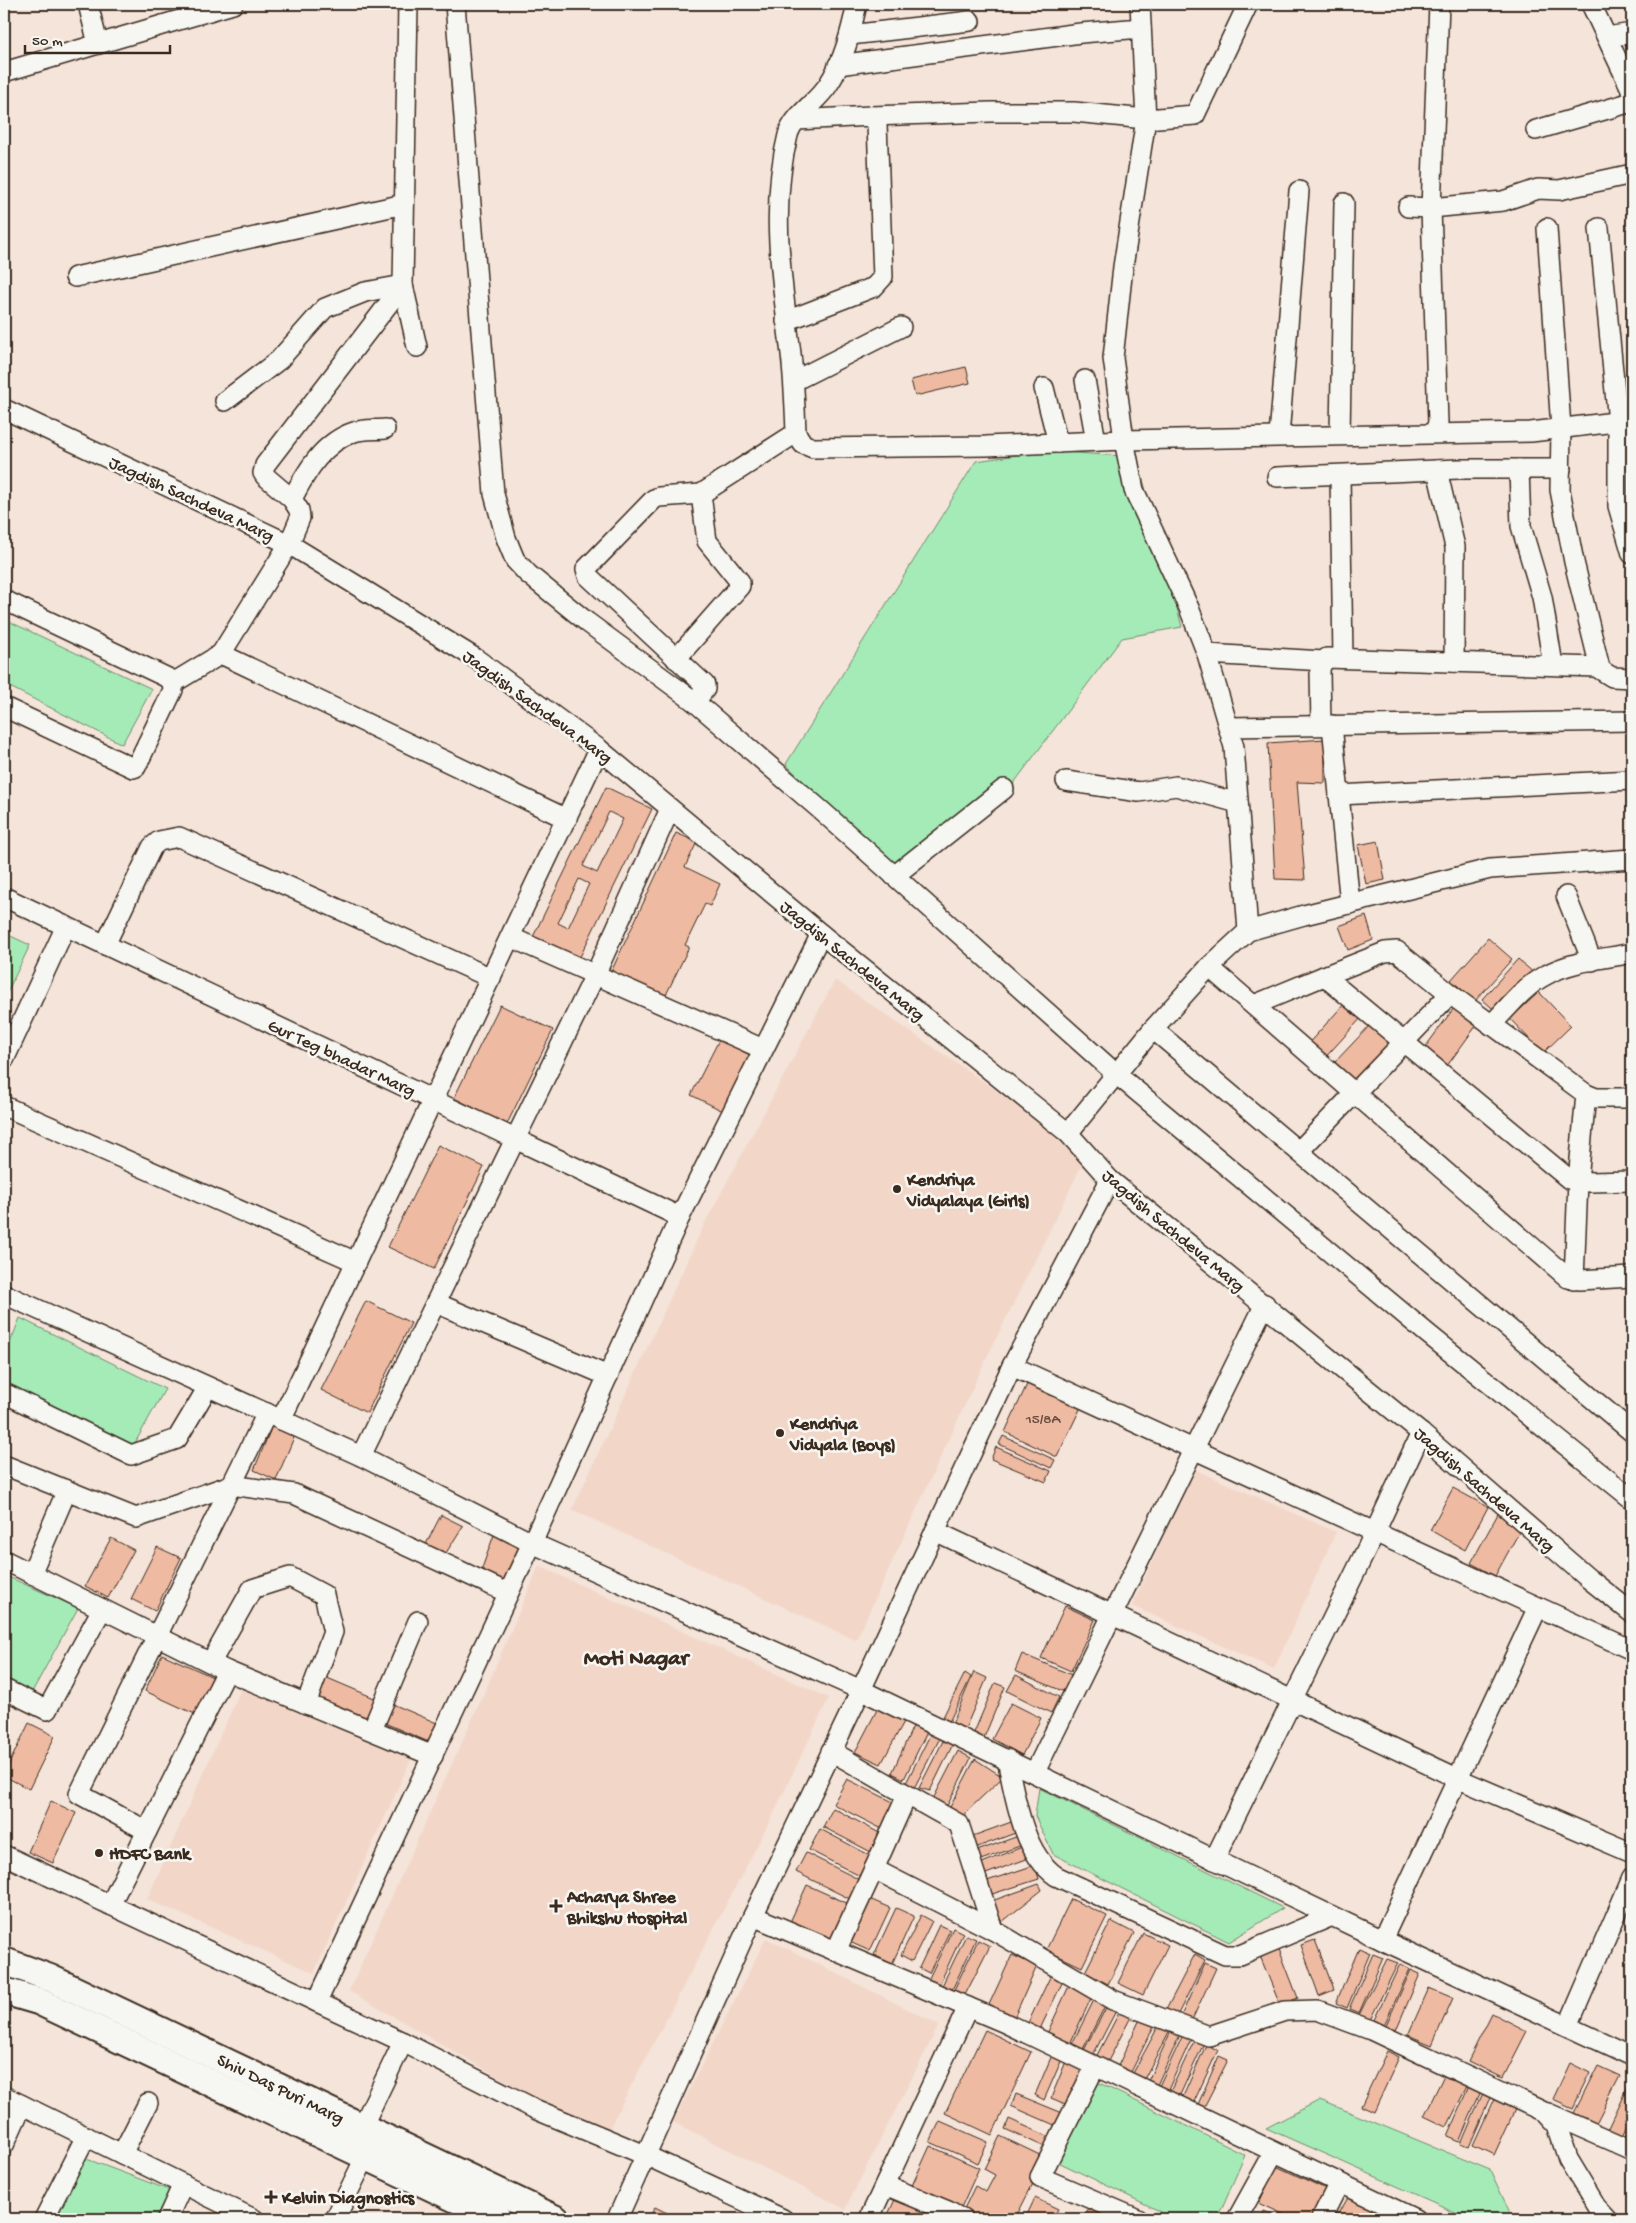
<svg xmlns="http://www.w3.org/2000/svg" width="1636" height="2223" font-family="'Gochi Hand',sans-serif">
<style>
.built{fill:#f2d7c9}
.green{fill:#a5ebb7;stroke:#708a6a}
.building{fill:#efbaa2;stroke:#3b2a1e;fill-rule:evenodd}
.lines{fill:none;stroke-linecap:round;stroke-linejoin:round}
.minor-casing{stroke:#3b2a1e;stroke-width:22}
.secondary-casing{stroke:#3b2a1e;stroke-width:30}
.minor{stroke:#f6f6f2;stroke-width:19}
.secondary{stroke:#f6f6f2;stroke-width:26}
.poi-dot{fill:#3b2a1e;stroke:#f6f6f2;stroke-width:2}
.labels{text-anchor:middle;stroke-width:5;stroke-linejoin:round;paint-order:stroke}
.number-label{font-size:15px;fill:#684e3f}
.street-label{font-size:18px;fill:#3b2a1e;stroke:#f6f6f2}
.poi-label{font-size:18px;font-weight:bold;fill:#3b2a1e;stroke:#f6f6f2;text-anchor:start}
.district-label{font-size:22px;font-weight:bold;fill:#3b2a1e;stroke:#f6f6f2}
</style>
<rect width="100%" height="100%" fill="#f4e4da"/>
<filter id="ink" filterUnits="userSpaceOnUse"><feTurbulence type="fractalNoise" baseFrequency=".02" numOctaves="2"/><feDisplacementMap in="SourceGraphic" scale="10" xChannelSelector="R" yChannelSelector="G"/><feConvolveMatrix kernelMatrix="1 2 1 2 8 2 1 2 1" color-interpolation-filters="sRGB"/></filter>
<g filter="url(#ink)">
<!-- built -->
<g class="built">
<path d="M835,980l253,173 -100,202 -132,285 -284,-130 132,-285z"/>
<path d="M1194,1469l142,63 -62,137 -142,-63z"/>
<path d="M539,1566l290,132 -59,123 -166,317 -255,-147 135,-298z"/>
<path d="M245,1680l168,75 -99,218 -167,-74z"/>
<path d="M766,1938l173,87 -94,184 -172,-87z"/>
</g>
<!-- green -->
<g class="green">
<path d="M1046,451l91,6 45,170 -60,11 -120,161 -109,78 -107,-113 190,-303z"/>
<path d="M4,619l148,70 -30,55 -118,-60z"/>
<path d="M4,933l26,12 -26,54z"/>
<path d="M20,1318l145,71 -35,63 -126,-52v-42z"/>
<path d="M4,1575l74,33 -46,84 -28,-13z"/>
<path d="M1039,1788l244,120 -54,34 -176,-88 -18,-38z"/>
<path d="M1081,2074l164,81 -28,64h-41l-126,-61z"/>
<path d="M1320,2100l170,70 23,49h-42l-205,-91z"/>
<path d="M68,2152l101,38 -14,29h-121z"/>
</g>
<!-- building -->
<g class="building">
<path d="M966,367l4,16 -55,13 -4,-16z"/>
<path d="M1325,739v44l-28,-1 8,98 -30,-1 -7,-136z"/>
<path d="M606,787l46,22 -75,154 -46,-22zM609,812l14,7 -26,54 -14,-7zM579,879l10,5 -21,44 -10,-5z"/>
<path d="M676,833l21,9 -12,25 35,17 -10,22 -5,-2 -20,41 4,2 -24,50 -54,-25z"/>
<path d="M1378,841l7,39 -19,4 -8,-39z"/>
<path d="M1366,916l7,24 -25,10 -9,-24z"/>
<path d="M1488,938l24,21 -37,42 -24,-21z"/>
<path d="M1518,959l19,17 -37,39 -18,-16z"/>
<path d="M1539,992l32,34 -28,27 -33,-34z"/>
<path d="M1346,1002l16,15 -39,43 -17,-14z"/>
<path d="M500,1005l53,25 -46,94 -53,-26z"/>
<path d="M1456,1005l23,17 -35,48 -23,-17z"/>
<path d="M1372,1023l21,20 -37,39 -21,-20z"/>
<path d="M719,1040l31,15 -27,56 -32,-16z"/>
<path d="M438,1145l46,22 -50,102 -46,-22z"/>
<path d="M366,1301l45,22 -44,90 -46,-23z"/>
<path d="M1029,1380l53,25 -25,52 -52,-25z"/>
<path d="M272,1426l23,9 -19,45 -22,-10z"/>
<path d="M1003,1436l52,24 -4,8 -52,-24z"/>
<path d="M996,1447l55,24 -5,11 -55,-23z"/>
<path d="M1453,1488l35,19 -23,43 -35,-20z"/>
<path d="M1499,1512l24,13 -28,51 -24,-13z"/>
<path d="M441,1515l22,11 -19,30 -20,-8z"/>
<path d="M495,1532l26,11 -18,38 -22,-10z"/>
<path d="M111,1538l23,12 -26,48 -23,-12z"/>
<path d="M157,1547l24,11 -26,53 -24,-12z"/>
<path d="M1065,1606l30,14 -24,51 -30,-13z"/>
<path d="M162,1654l53,24 -18,37 -52,-24z"/>
<path d="M1022,1654l57,24 -7,17 -57,-24z"/>
<path d="M974,1672l13,6 -22,51 -13,-5z"/>
<path d="M965,1673l6,4 -22,45 -7,-3z"/>
<path d="M1016,1675l43,22 -8,16 -44,-22z"/>
<path d="M325,1677l54,23 -9,21 -54,-22z"/>
<path d="M995,1683l10,4 -22,53 -10,-5z"/>
<path d="M388,1702l51,22 -8,19 -51,-22z"/>
<path d="M1011,1703l30,15 -19,37 -30,-16z"/>
<path d="M880,1704l26,14 -25,46 -26,-12z"/>
<path d="M29,1723l26,13 -26,53 -25,-13v-2z"/>
<path d="M914,1724l14,6 -24,49 -12,-6z"/>
<path d="M932,1731l9,5 -27,52 -8,-5z"/>
<path d="M945,1737l9,5 -24,49 -11,-3z"/>
<path d="M958,1751l13,7 -27,54 -14,-7z"/>
<path d="M975,1759l28,18 -40,38 -15,-4z"/>
<path d="M847,1779l50,25 -13,26 -51,-26z"/>
<path d="M51,1801l25,12 -23,50 -25,-11z"/>
<path d="M833,1808l50,27 -10,18 -50,-26z"/>
<path d="M1014,1821l4,11 -43,16 -5,-11z"/>
<path d="M820,1829l53,28 -11,20 -53,-27z"/>
<path d="M1024,1834l4,9 -50,18 -4,-9z"/>
<path d="M1027,1845l5,12 -49,18 -6,-10z"/>
<path d="M806,1853l56,28 -10,19 -56,-28z"/>
<path d="M1035,1865l4,14 -50,16 -5,-13z"/>
<path d="M1039,1884l3,6 -40,32 -13,-20z"/>
<path d="M807,1885l44,20 -17,37 -44,-20z"/>
<path d="M865,1897l25,11 -20,43 -25,-11z"/>
<path d="M1071,1899l36,17 -25,51 -36,-17z"/>
<path d="M896,1908l18,8 -22,48 -18,-9z"/>
<path d="M921,1915l11,6 -20,40 -11,-6z"/>
<path d="M1111,1921l23,12 -26,51 -23,-12z"/>
<path d="M939,1925l11,5 -21,43 -10,-5z"/>
<path d="M953,1928l10,5 -24,52 -11,-5z"/>
<path d="M1143,1933l25,12 -25,50 -25,-12z"/>
<path d="M966,1935l10,4 -26,55 -10,-4z"/>
<path d="M978,1940l12,6 -28,55 -11,-5z"/>
<path d="M1315,1940l19,50 -15,6 -18,-51z"/>
<path d="M1277,1944l21,54 -18,7 -22,-54z"/>
<path d="M1359,1948l11,5 -23,55 -11,-5z"/>
<path d="M1195,1954l10,6 -28,56 -11,-6z"/>
<path d="M1373,1954l10,4 -24,55 -10,-4z"/>
<path d="M1012,1955l25,11 -24,54 -26,-11z"/>
<path d="M1387,1959l11,4 -28,57 -11,-5z"/>
<path d="M1205,1963l11,5 -24,52 -11,-4z"/>
<path d="M1400,1964l10,5 -26,56 -10,-5z"/>
<path d="M1411,1970l9,4 -24,56 -10,-5z"/>
<path d="M1051,1975l12,6 -23,48 -12,-6z"/>
<path d="M1069,1986l23,10 -23,50 -23,-10z"/>
<path d="M1429,1988l24,10 -21,47 -24,-10z"/>
<path d="M1098,1992l11,6 -29,57 -11,-5z"/>
<path d="M1110,2000l9,5 -26,50 -9,-5z"/>
<path d="M1121,2009l11,6 -26,50 -11,-6z"/>
<path d="M1492,2013l35,18 -24,47 -35,-17z"/>
<path d="M1142,2015l14,7 -27,54 -13,-6z"/>
<path d="M1159,2025l11,5 -28,53 -11,-6z"/>
<path d="M985,2030l46,22 -39,83 -47,-22z"/>
<path d="M1171,2031l9,4 -23,50 -9,-4z"/>
<path d="M1183,2035l8,4 -23,51 -9,-4z"/>
<path d="M1195,2039l9,4 -25,54 -9,-5z"/>
<path d="M1206,2045l12,5 -26,56 -11,-5z"/>
<path d="M1387,2051l12,6 -25,55 -13,-6z"/>
<path d="M1052,2055l10,4 -18,41 -9,-5z"/>
<path d="M1219,2056l9,4 -26,51 -6,-2z"/>
<path d="M1067,2059l19,8 -16,39 -19,-8z"/>
<path d="M1570,2063l20,10 -17,35 -20,-9z"/>
<path d="M1598,2066l22,10 -24,47 -22,-10z"/>
<path d="M1446,2071l23,11 -22,45 -23,-11z"/>
<path d="M1632,2078v36l-10,22 -14,-7z"/>
<path d="M1472,2079l12,5 -25,58 -12,-5z"/>
<path d="M1486,2086l8,3 -25,58 -8,-3z"/>
<path d="M1016,2094l49,20 -6,13 -48,-21z"/>
<path d="M1496,2095l21,10 -23,50 -21,-10z"/>
<path d="M1009,2119l43,19 -5,10 -42,-19z"/>
<path d="M940,2121l48,21 -10,21 -48,-21z"/>
<path d="M1000,2136l46,22 -31,61h-46l-8,-4 14,-29 11,6 9,-17 -11,-6z"/>
<path d="M930,2146l49,22 -20,44 -49,-22z"/>
<path d="M1276,2166l50,23 -14,30h-18l-35,-16z"/>
<path d="M1351,2192l26,14 -7,13h-34z"/>
<path d="M897,2195l39,17 -3,7h-47z"/>
<path d="M1035,2198l23,11 -5,10h-28z"/>
<path d="M655,2207l24,12h-27l-3,-1z"/>
<path d="M1088,2208l22,11h-28z"/>
<path d="M1264,2211l19,8h-22z"/>
</g>
<g class="lines">
<defs>
<g id="minor">
<path d="M88,4l10,40"/>
<path d="M455,4l39,490 12,44 9,22 13,14 59,48 108,80 128,110 292,261 313,261 204,165"/>
<path d="M857,4c-6,27 -13,57 -29,81 -11,17 -35,31 -40,50 -18,71 -7,141 2,211 4,29 5,58 6,87l7,11 10,4 173,-2 138,-6 407,-8 101,-12"/>
<path d="M1140,4l6,115 -23,148 -10,91 11,82 10,50 55,118 18,46 27,93 14,184"/>
<path d="M1591,4l41,87"/>
<path d="M850,35l120,-14"/>
<path d="M1607,37l25,-4"/>
<path d="M838,65l243,-32 60,-5"/>
<path d="M4,72l229,-68"/>
<path d="M871,116l119,-4h84l72,7 49,-4 53,-111"/>
<path d="M1536,130l96,-28"/>
<path d="M1408,207l23,1 72,-7 35,-12 21,1 73,-16"/>
<path d="M1547,228l14,200 -1,62 14,72 26,106"/>
<path d="M1599,228l19,194v84l14,48"/>
<path d="M75,277l329,-73"/>
<path d="M786,321l88,-34 9,-10 -6,-153 -6,-8 -74,4"/>
<path d="M1085,380l11,61"/>
<path d="M794,381l107,-54"/>
<path d="M1044,388l14,55"/>
<path d="M225,401l54,-41 46,-52 40,-16 38,-7 14,62"/>
<path d="M4,409l285,135 186,114 124,91 222,185 247,199 42,47 311,253 168,146 43,34"/>
<path d="M1434,433l4,-10 -7,-215 8,-204"/>
<path d="M1340,435l4,-232"/>
<path d="M1279,436l20,-245"/>
<path d="M1519,469l2,57 21,71 11,68"/>
<path d="M1437,470l18,77 -1,115"/>
<path d="M1340,475l3,183"/>
<path d="M1277,477l181,-8h103"/>
<path d="M292,499c14,-27 31,-57 62,-67 9,-3 21,-2 31,-3"/>
<path d="M4,600l166,79 2,2 1,9 -37,77 -3,1 -129,-61"/>
<path d="M221,654l346,165"/>
<path d="M1207,654l117,7"/>
<path d="M676,659l64,-73v-4l-33,-41 -6,-47"/>
<path d="M173,685l5,-5 43,-26 68,-110 11,-26 -1,-8 -7,-11 -27,-23 -2,-3 2,-8 138,-180 5,-281"/>
<path d="M695,702l10,-13v-4l-117,-109 -2,-7 68,-70 5,-2 42,-3 95,-61"/>
<path d="M1321,725l-1,-54 1,-6 6,-7 269,9 16,10 20,1"/>
<path d="M1332,725l18,179"/>
<path d="M1228,727l404,-6"/>
<path d="M1066,781l73,11 37,-6 62,17"/>
<path d="M1339,795l293,-15"/>
<path d="M894,876l110,-87"/>
<path d="M1566,896l26,65"/>
<path d="M4,897l676,320"/>
<path d="M510,937l253,112"/>
<path d="M105,945l47,-98 7,-6 20,-4 312,141"/>
<path d="M1209,967l359,311 11,2 53,-3"/>
<path d="M1324,976l61,-24 12,-1 53,43"/>
<path d="M1254,1005l70,-29 245,203 21,3 42,-1"/>
<path d="M1491,1025c17,-17 33,-39 55,-50 25,-14 58,-16 86,-22"/>
<path d="M1153,1029l479,403"/>
<path d="M4,1060l62,-134"/>
<path d="M4,1106l352,156"/>
<path d="M1068,1133l85,-104 56,-62 39,-36 56,-16 186,-46 142,-10"/>
<path d="M1299,1151l151,-157 136,100 10,4h36"/>
<path d="M1574,1280l4,-99 8,-87"/>
<path d="M4,1294l357,162 171,87 329,147 521,250 250,116"/>
<path d="M436,1303l172,73"/>
<path d="M1012,1366l620,284"/>
<path d="M4,1393l127,62 46,-16 31,-52"/>
<path d="M281,1420l318,-671"/>
<path d="M361,1456l234,-481 75,-166"/>
<path d="M4,1465l132,53 95,-33 63,9 214,99"/>
<path d="M935,1531l524,248 173,74"/>
<path d="M4,1560l223,111 206,85"/>
<path d="M31,1574l36,-84"/>
<path d="M211,1662l41,-73 38,-12 34,18 9,37 -27,72"/>
<path d="M4,1689l43,21 55,-101"/>
<path d="M372,1730l46,-109"/>
<path d="M831,1751c43,25 85,49 128,73l34,106 -119,-61 33,-74"/>
<path d="M1007,1759c8,38 16,94 49,117l169,79h15l92,-39"/>
<path d="M1035,1772l230,-468"/>
<path d="M147,1831l-68,-37 188,-381"/>
<path d="M4,1855l313,147 215,-459 148,-326 141,-283"/>
<path d="M1214,1860l161,-328 46,-99"/>
<path d="M110,1905l117,-234"/>
<path d="M753,1916l250,106 412,197"/>
<path d="M993,1930l120,70 96,36 76,-25 32,-1 54,20 173,82 13,14 11,33 29,48 11,12"/>
<path d="M1382,1940l156,-333"/>
<path d="M836,1951l38,-82"/>
<path d="M317,2002l86,40 134,68 108,45 138,64"/>
<path d="M1568,2026l64,-148"/>
<path d="M1095,2067l-55,110 98,42"/>
<path d="M4,2096l250,123"/>
<path d="M1548,2113l84,37"/>
<path d="M362,2127l41,-85"/>
<path d="M4,2145l18,-40"/>
<path d="M122,2154l26,-51"/>
<path d="M885,2185l63,26 14,8"/>
<path d="M44,2219l42,-83"/>
<path d="M167,2219l16,-35"/>
<path d="M335,2219l31,-63"/>
<path d="M617,2219l136,-303 108,-226 151,-324 98,-186"/>
<path d="M869,2219l99,-212"/>
<path d="M1237,2219l37,-67"/>
<path d="M1321,2219l18,-36"/>
</g>
<g id="secondary">
<path d="M4,1961l46,17 506,241"/>
<path d="M4,1991l34,10 460,218"/>
</g>
</defs>
<!-- minor casing -->
<use href="#minor" class="minor-casing"/>
<!-- secondary casing -->
<use href="#secondary" class="secondary-casing"/>
<!-- minor -->
<use href="#minor" class="minor"/>
<!-- secondary -->
<use href="#secondary" class="secondary"/>
</g>
</g>
<!-- markers -->
<g class="poi-dot">
<circle cx="897" cy="1189" r="5"/>
<circle cx="780" cy="1433" r="5"/>
<circle cx="99" cy="1853" r="5"/>
<path d="M553.5 1898.5h5v5h5v5h-5v5h-5v-5h-5v-5h5z"/>
<path d="M268.5 2189.5h5v5h5v5h-5v5h-5v-5h-5v-5h5z"/>
</g>
<g class="labels">
<!-- number labels -->
<g class="number-label">
<text x="1043" y="1423">15/8A</text>
</g>
<!-- street labels -->
<g class="street-label">
<text transform="translate(192 498) rotate(25)" y="6">Jagdish Sachdeva Marg</text>
<text transform="translate(538 706) rotate(36)" y="6">Jagdish Sachdeva Marg</text>
<text transform="translate(853 960) rotate(39)" y="6">Jagdish Sachdeva Marg</text>
<text transform="translate(342 1057) rotate(25)" y="6">Gur Teg bhadar Marg</text>
<text transform="translate(1174 1230) rotate(40)" y="6">Jagdish Sachdeva Marg</text>
<text transform="translate(1485 1489) rotate(41)" y="6">Jagdish Sachdeva Marg</text>
<text transform="translate(281 2088) rotate(26)" y="6">Shiv Das Puri Marg</text>
</g>
<!-- poi labels -->
<g class="poi-label">
<text x="907" y="1185">Kendriya<tspan x="907" dy="21">Vidyalaya (Girls)</tspan></text>
<text x="790" y="1429">Kendriya<tspan x="790" dy="21">Vidyala (Boys)</tspan></text>
<text x="109" y="1859">HDFC Bank</text>
<text x="567" y="1902">Acharya Shree<tspan x="567" dy="21">Bhikshu Hospital</tspan></text>
<text x="282" y="2203">Kelvin Diagnostics</text>
</g>
<!-- district labels -->
<g class="district-label">
<text x="636" y="1664">Moti Nagar</text>
</g>
</g>
<!-- margin -->
<rect width="1636" height="2223" fill="none" stroke="#f6f6f2" stroke-width="20"/>
<rect x="10" y="10" width="1616" height="2203" fill="none" stroke="#3b2a1e" stroke-width="2" filter="url(#ink)"/>
<!-- scale -->
<path d="M25 45v8h145v-8" fill="none" stroke="#3b2a1e" stroke-width="2.5"/>
<text x="32" y="45" font-size="15" fill="#3b2a1e" stroke="#f6f6f2" stroke-width="4" paint-order="stroke">50 m</text>
</svg>
